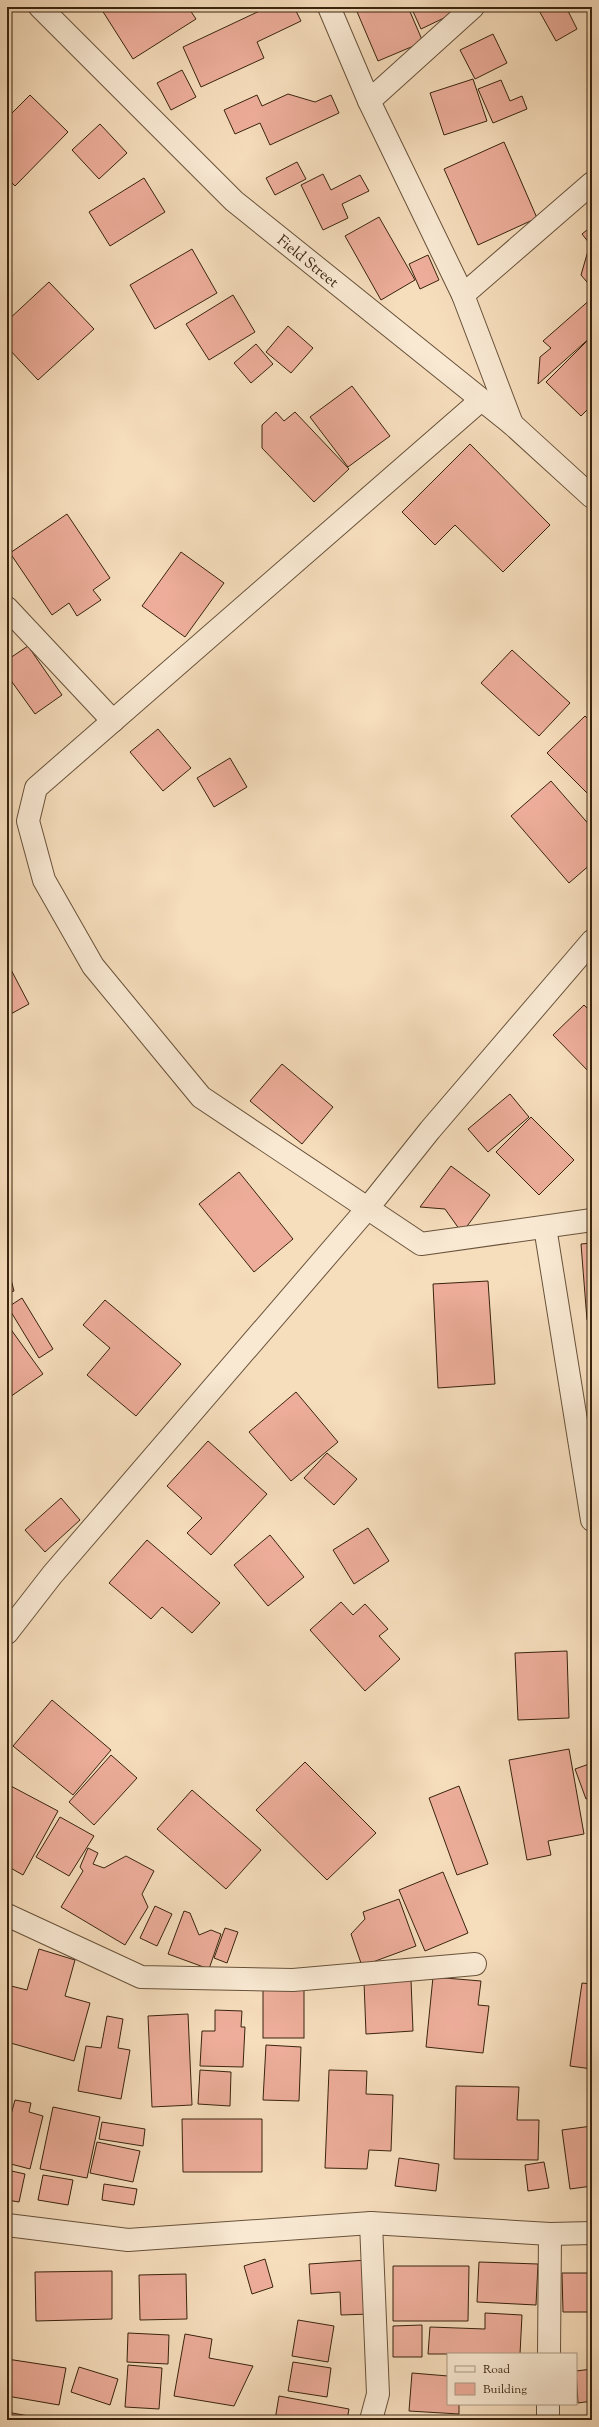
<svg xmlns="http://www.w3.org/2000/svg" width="599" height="2427" font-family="'Sorts Mill Goudy',serif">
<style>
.building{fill:#edad9a;stroke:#39240e}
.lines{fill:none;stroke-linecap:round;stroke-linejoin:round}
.minor-casing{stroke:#68523a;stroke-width:24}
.minor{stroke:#f9e9d3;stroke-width:22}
.labels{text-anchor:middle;stroke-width:3.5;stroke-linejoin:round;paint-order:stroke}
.street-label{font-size:15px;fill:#39240e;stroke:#f9e9d3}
</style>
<rect width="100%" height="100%" fill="#f6ddbc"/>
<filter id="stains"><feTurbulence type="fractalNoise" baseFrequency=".005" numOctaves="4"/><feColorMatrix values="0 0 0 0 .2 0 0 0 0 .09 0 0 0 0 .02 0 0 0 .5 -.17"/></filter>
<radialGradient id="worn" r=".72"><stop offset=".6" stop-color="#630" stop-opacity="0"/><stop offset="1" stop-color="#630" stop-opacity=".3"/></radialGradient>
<!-- building -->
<g class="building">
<path d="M100,7h88l8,12 -63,40z"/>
<path d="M268,7h26l7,14 -44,21 7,16 -63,29 -18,-40z"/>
<path d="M355,7h53l15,35 -45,19z"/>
<path d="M411,7h56l-46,22z"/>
<path d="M537,7h29l11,22 -21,12z"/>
<path d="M493,34l14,29 -32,16 -15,-29z"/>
<path d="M182,70l14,27 -25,13 -14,-27z"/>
<path d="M473,79l14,42 -43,14 -14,-42z"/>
<path d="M501,80l9,21 12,-5 5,13 -34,14 -15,-34z"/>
<path d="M288,94l27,8 16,-7 8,18 -69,32 -10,-22 -25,11 -11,-24 33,-15 5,11z"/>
<path d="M30,95l38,37 -53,54 -8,-8v-60z"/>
<path d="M100,124l27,29 -28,26 -27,-29z"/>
<path d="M504,142l33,76 -59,27 -34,-76z"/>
<path d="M297,162l9,17 -31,16 -9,-17z"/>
<path d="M323,174l8,16 29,-15 9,16 -27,13 6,14 -25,12 -22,-45z"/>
<path d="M144,178l21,34 -55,34 -21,-34z"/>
<path d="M379,217l36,63 -34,20 -36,-64z"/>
<path d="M592,226v62l-11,-13 9,-31 -8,-10z"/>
<path d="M192,249l25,44 -62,36 -25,-44z"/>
<path d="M428,255l11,25 -19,9 -11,-25z"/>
<path d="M49,282l45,47 -56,51 -31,-33v-26z"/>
<path d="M233,295l22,37 -46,28 -23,-36z"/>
<path d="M592,298v38l-54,48 2,-27 11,-9 -8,-7z"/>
<path d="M288,326l25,22 -22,25 -25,-21z"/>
<path d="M588,340l4,4v61l-11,11 -35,-34z"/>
<path d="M256,344l17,20 -22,19 -17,-20z"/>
<path d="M352,386l38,50 -42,31 -38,-50z"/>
<path d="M276,412l8,9 11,-9 54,57 -35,33 -52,-54v-23z"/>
<path d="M470,444l80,81 -47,47 -48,-47 -20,20 -33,-33z"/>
<path d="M67,514l43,64 -17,12 8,10 -24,16 -8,-13 -17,12 -42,-62z"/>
<path d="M181,552l43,31 -39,54 -43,-31z"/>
<path d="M28,646l34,49 -27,19 -28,-39v-15z"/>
<path d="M512,650l58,53 -31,33 -58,-53z"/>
<path d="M585,716l7,7v75l-45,-45z"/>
<path d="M158,729l33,39 -28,23 -33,-39z"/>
<path d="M230,758l17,29 -33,20 -17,-29z"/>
<path d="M551,781l41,47v35l-23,20 -58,-67z"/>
<path d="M7,962l22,42 -22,12z"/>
<path d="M584,1005l8,8v62l-39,-40z"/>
<path d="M282,1064l51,43 -31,37 -52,-43z"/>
<path d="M510,1094l19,23 -41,35 -20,-23z"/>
<path d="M531,1117l43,43 -35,35 -43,-43z"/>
<path d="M451,1166l39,29 -28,38 -17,-24 -25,-2z"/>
<path d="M239,1172l54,67 -39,33 -55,-68z"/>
<path d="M592,1243v76l-5,1 -6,-76z"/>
<path d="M7,1264l7,27 -7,2z"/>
<path d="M488,1281l7,103 -57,4 -5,-104z"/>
<path d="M22,1298l31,51 -14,9 -31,-51z"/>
<path d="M105,1300l76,64 -45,52 -49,-41 23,-27 -27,-23z"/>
<path d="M7,1324l36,50 -36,25z"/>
<path d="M296,1392l42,50 -47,39 -42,-49z"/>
<path d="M208,1441l59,53 -56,61 -24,-22 15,-15 -35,-32z"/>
<path d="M327,1453l30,26 -23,26 -30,-27z"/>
<path d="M61,1498l19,22 -35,32 -20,-22z"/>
<path d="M368,1528l21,33 -35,23 -21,-34z"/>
<path d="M270,1535l34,42 -36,29 -34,-41z"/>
<path d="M147,1540l73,63 -28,30 -30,-26 -11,12 -42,-36z"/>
<path d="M341,1602l12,13 12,-11 23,25 -9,7 21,23 -35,32 -55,-61z"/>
<path d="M567,1651l2,67 -51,2 -3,-67z"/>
<path d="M52,1700l59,50 -38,45 -60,-49z"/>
<path d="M569,1749l15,85 -36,7 3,14 -24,5 -18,-100z"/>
<path d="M111,1755l26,23 -43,47 -25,-23z"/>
<path d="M305,1762l71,71 -49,47 -71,-70z"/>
<path d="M592,1763v34l-6,2 -11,-30z"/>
<path d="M7,1784l51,27 -35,64 -16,-9z"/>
<path d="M459,1786l29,78 -31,11 -28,-77z"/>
<path d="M192,1790l69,60 -35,39 -69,-60z"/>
<path d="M60,1817l34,19 -25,40 -33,-19z"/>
<path d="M88,1848l10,5 -5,11 11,4 22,-12 28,15 -12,23 6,13 -23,38 -64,-38 22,-36 -3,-4z"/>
<path d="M443,1872l25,61 -43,18 -26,-61z"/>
<path d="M399,1899l17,47 -54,20 -11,-32 14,-15 -2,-7z"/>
<path d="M155,1906l17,8 -15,32 -17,-8z"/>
<path d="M184,1911l6,2 9,22 12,-5 10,4 -12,35 -41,-15z"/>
<path d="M225,1928l13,4 -11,31 -13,-5z"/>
<path d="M39,1949l36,11 -10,36 25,7 -16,58 -67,-19v-57l20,5z"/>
<path d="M433,1977l48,4 -3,24 11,1 -6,47 -57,-6z"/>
<path d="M411,1980l2,51 -47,3 -2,-52z"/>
<path d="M582,1983l10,1v85l-22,-3z"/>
<rect x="263" y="1986" width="41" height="52"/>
<path d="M215,2010l27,1 -1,16h4l-2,40 -43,-1 2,-35h13z"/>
<path d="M188,2014l4,91 -40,2 -4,-91z"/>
<path d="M107,2016l16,3 -5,29 12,2 -9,49 -43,-8 8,-45 15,2z"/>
<path d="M266,2045l35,2 -2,54 -36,-1z"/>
<path d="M200,2070l31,2 -1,34 -32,-2z"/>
<path d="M329,2070l38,1 -1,23 27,1 -2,56 -22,-1 -2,19 -42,-1z"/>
<path d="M456,2086l63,1 -2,33h22l-1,40 -84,-1z"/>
<path d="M15,2100l16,3 -2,9 14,4 -13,53 -23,-6v-34z"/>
<path d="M53,2107l47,10 -13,61 -47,-9z"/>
<path d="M182,2119h80v53h-79z"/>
<path d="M102,2122l43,7 -2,17 -44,-7z"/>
<path d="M592,2126v60l-22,3 -8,-59z"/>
<path d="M97,2142l43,9 -7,31 -43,-9z"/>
<path d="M399,2158l40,6 -3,27 -41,-5z"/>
<path d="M544,2162l5,26 -21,3 -3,-26z"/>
<path d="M7,2170l18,4 -6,28 -12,-2z"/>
<path d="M43,2175l30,5 -5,25 -30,-5z"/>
<path d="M104,2184l33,5 -3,16 -32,-5z"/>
<path d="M265,2259l8,28 -21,7 -8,-28z"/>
<path d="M367,2260l4,54 -30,1 -1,-23 -29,2 -2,-30z"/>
<path d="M479,2262l59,2 -2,41 -59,-3z"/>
<path d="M393,2266h76l-1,55h-75z"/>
<path d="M112,2271v48l-76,2 -1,-49z"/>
<path d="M562,2273h30v39h-29z"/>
<path d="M186,2274l1,45 -47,1 -1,-45z"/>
<path d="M485,2313l37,2 -2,39h-92l2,-27 55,2z"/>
<path d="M298,2320l36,6 -6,36 -36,-6z"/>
<path d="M422,2325v32h-29v-31z"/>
<path d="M128,2333l41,2 -1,29 -41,-2z"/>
<path d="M185,2334l27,5 -3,19 44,8 -19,40 -60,-10z"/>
<path d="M7,2359l59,9 -7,37 -52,-9z"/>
<path d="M293,2362l38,6 -4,29 -39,-6z"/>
<path d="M128,2365l34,3 -3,41 -34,-2z"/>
<path d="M79,2367l39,12 -8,26 -39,-13z"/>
<path d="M592,2369v32l-14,2 -2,-32z"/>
<path d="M412,2373l36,3v28h11v10l-50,-3z"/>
<path d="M279,2396l70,13 -2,11h-72z"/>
<path d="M7,2412l27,5 -1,3h-26z"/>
</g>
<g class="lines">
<defs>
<g id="minor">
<path d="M40,7l194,194 279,224 79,72"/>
<path d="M329,7l40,94"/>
<path d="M463,295l-94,-194 104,-94"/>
<path d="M481,400l-445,388 -8,33 16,59 49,86 108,131 220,147 171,-24"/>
<path d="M512,424l-49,-129 129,-112"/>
<path d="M7,608l106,113"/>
<path d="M545,1227l47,293"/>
<path d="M7,1633l45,-58 315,-366 63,-79 162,-189"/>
<path d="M7,1915l134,62 152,3 182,-16"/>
<path d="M371,2223l7,171 -7,26"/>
<path d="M7,2225l121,15 243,-17 179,11 42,-1"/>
<path d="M549,2354l1,-120"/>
<path d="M548,2420v-16"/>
</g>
</defs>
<!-- minor casing -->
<use href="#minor" class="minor-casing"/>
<!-- minor -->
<use href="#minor" class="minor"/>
</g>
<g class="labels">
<!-- street labels -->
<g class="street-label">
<text transform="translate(308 261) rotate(39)" y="5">Field Street</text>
</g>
</g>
<!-- margin -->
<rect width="599" height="2427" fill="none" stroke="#f6ddbc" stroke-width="24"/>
<rect x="8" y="8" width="583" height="2411" fill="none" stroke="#39240e" stroke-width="2"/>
<rect x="12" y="12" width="575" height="2403" fill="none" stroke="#39240e"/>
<!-- legend -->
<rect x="447" y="2353" width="130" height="52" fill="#f9e9d3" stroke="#ac9a84"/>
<rect x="455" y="2366" width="20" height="6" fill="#f9e9d3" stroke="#ac9a84"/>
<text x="483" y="2373" font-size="12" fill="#39240e">Road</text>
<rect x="455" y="2383" width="20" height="12" fill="#edad9a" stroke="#ac9a84"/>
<text x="483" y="2393" font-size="12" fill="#39240e">Building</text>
<rect width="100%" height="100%" filter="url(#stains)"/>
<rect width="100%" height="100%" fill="url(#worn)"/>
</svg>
